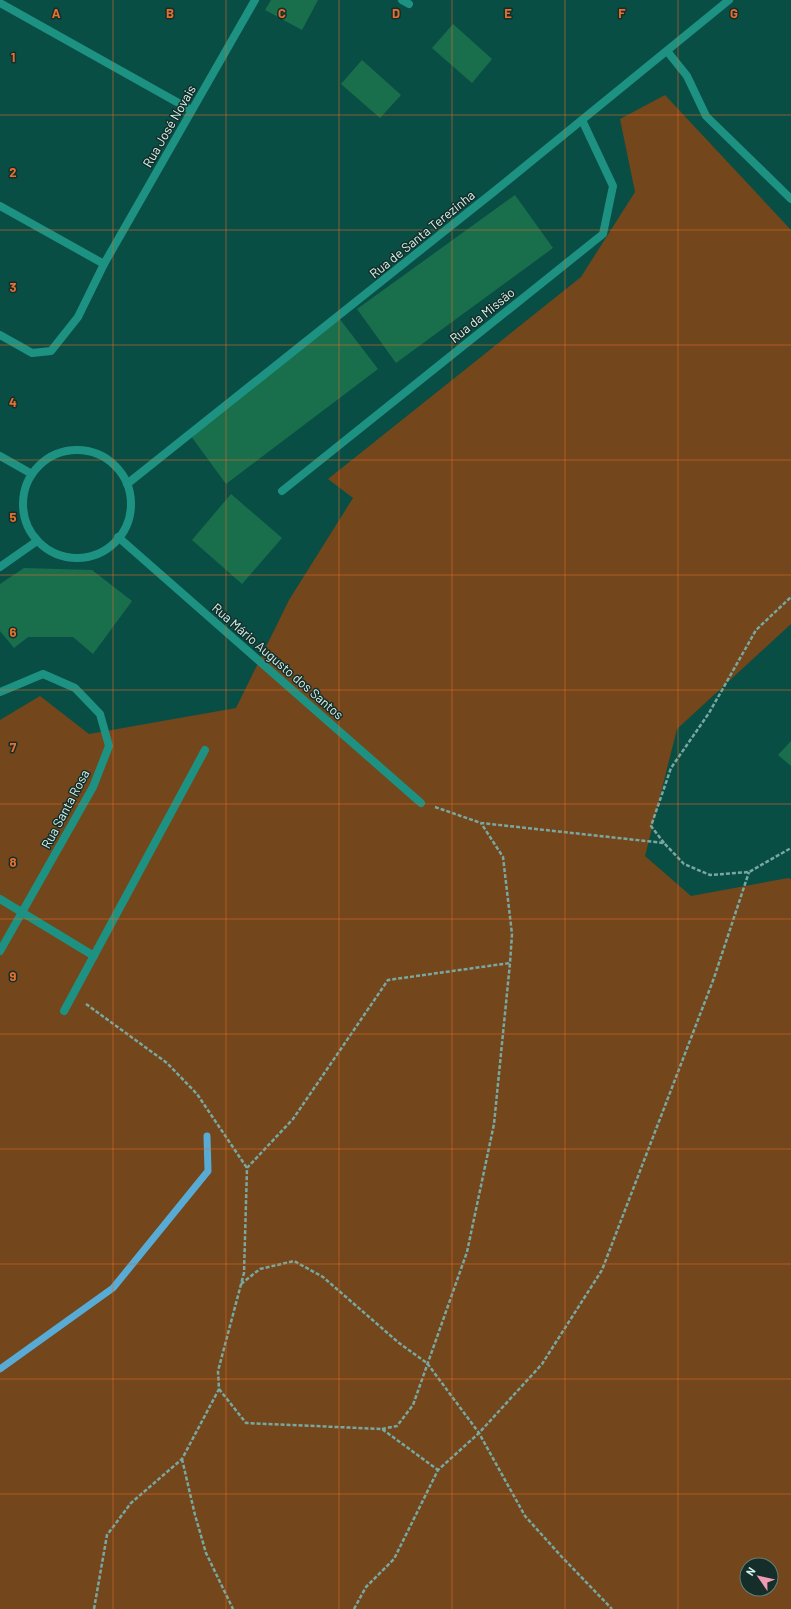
<svg xmlns="http://www.w3.org/2000/svg" width="791" height="1609" font-family="Barlow,sans-serif">
<style>
.green{fill:#73461b;fill-rule:evenodd}
.lines{fill:none;stroke-linecap:round;stroke-linejoin:round}
.stream{stroke:#58abd5;stroke-width:7}
.building{fill:#196f4b}
.path{stroke:#79a8a0;stroke-width:2.5;stroke-dasharray:4 2;stroke-linecap:butt}
.street{stroke:#1e9282;stroke-width:8}
.grid{fill:none;stroke:#e5702e;stroke-width:1;stroke-opacity:0.55}
.labels{text-anchor:middle;stroke-width:3;stroke-linejoin:round;paint-order:stroke}
.street-label{font-size:13px;fill:#d5f3ed;stroke:#152e2a}
.grid-label{font-size:13px;text-anchor:middle;font-weight:bold;fill:#e5702e;stroke:#152e2a;stroke-width:3;stroke-linejoin:round;paint-order:stroke}
</style>
<rect width="100%" height="100%" fill="#094e44"/>
<!-- green -->
<path class="green" d="M665,95l126,135v394l-114,105 -32,127 46,40 97,-18 3,1v730h-791v-889l40,-24 49,38 147,-26 53,-108 64,-102 -25,-19 253,-202 54,-85 -15,-73zM747,1565h24v24h-24z"/>
<g class="lines">
<!-- stream -->
<path class="stream" d="M0,1369l113,-81 95,-117 -1,-35"/>
</g>
<!-- building -->
<g class="building">
<path d="M271,0h47l-16,30 -37,-20z"/>
<path d="M453,24l39,35 -20,24 -40,-35z"/>
<path d="M362,60l39,35 -21,23 -39,-34z"/>
<path d="M515,195l38,53 -157,115 -39,-54z"/>
<path d="M339,318l39,51 -152,115 -38,-52z"/>
<path d="M231,494l51,44 -40,46 -50,-44z"/>
<path d="M24,568l68,2 40,31 -39,53 -20,-17h-45l-14,11 -14,-17v-47z"/>
<path d="M791,741v25l-13,-11z"/>
</g>
<g class="lines">
<!-- path -->
<g class="path">
<path d="M435,807l46,16 183,20 20,21 26,11 39,-3 42,-24"/>
<path d="M664,843l-13,-17 20,-58 38,-55 47,-83 35,-33"/>
<path d="M86,1004l81,59 30,31 50,74"/>
<path d="M241,1284l19,-15 34,-8 29,16 76,66 28,20 52,70 46,83 36,40 51,53"/>
<path d="M219,1389l27,34 136,6 56,41"/>
<path d="M382,1429l15,-3 16,-21 54,-153 27,-128 16,-161 2,-29 -9,-77 -22,-34"/>
<path d="M182,1459l13,56 11,38 27,56"/>
<path d="M94,1609l13,-74 24,-32 51,-44 37,-70 -1,-18 26,-98 3,-105 46,-49 95,-139 122,-17"/>
<path d="M354,1609l12,-22 28,-28 44,-89 41,-37 63,-69 60,-94 112,-292 35,-106"/>
</g>
<!-- street -->
<g class="street">
<path d="M402,0l7,4"/>
<path d="M0,3l191,107"/>
<path d="M667,51l20,25 19,40 85,83"/>
<path d="M0,206l104,58"/>
<path d="M0,335l32,18 19,-2 27,-34 26,-53 151,-264"/>
<circle cx="77" cy="504" r="54"/>
<path d="M0,456l32,18"/>
<path d="M127,484l369,-294 233,-190"/>
<path d="M282,491l321,-257 10,-48 -31,-66"/>
<path d="M118,537l303,266"/>
<path d="M0,567l37,-26"/>
<path d="M0,692l43,-18 32,14 25,26 9,32 -16,41 -93,164"/>
<path d="M0,899l94,57"/>
<path d="M64,1011l141,-261"/>
</g>
</g>
<!-- grid -->
<path class="grid" d="M113,0v1609M226,0v1609M339,0v1609M452,0v1609M565,0v1609M678,0v1609M0,115h791M0,230h791M0,345h791M0,460h791M0,575h791M0,690h791M0,804h791M0,919h791M0,1034h791M0,1149h791M0,1264h791M0,1379h791M0,1494h791"/>
<g class="labels">
<!-- street labels -->
<g class="street-label">
<text transform="translate(169 126) rotate(-60)" y="5">Rua José Novais</text>
<text transform="translate(422 234) rotate(-39)" y="5">Rua de Santa Terezinha</text>
<text transform="translate(482 315) rotate(-39)" y="5">Rua da Missão</text>
<text transform="translate(278 661) rotate(41)" y="5">Rua Mário Augusto dos Santos</text>
<text transform="translate(65 809) rotate(-62)" y="5">Rua Santa Rosa</text>
</g>
</g>
<g class="grid-label">
<text x="56" y="18">A</text>
<text x="170" y="18">B</text>
<text x="282" y="18">C</text>
<text x="396" y="18">D</text>
<text x="508" y="18">E</text>
<text x="622" y="18">F</text>
<text x="734" y="18">G</text>
<text x="13" y="62">1</text>
<text x="13" y="177">2</text>
<text x="13" y="292">3</text>
<text x="13" y="407">4</text>
<text x="13" y="522">5</text>
<text x="13" y="637">6</text>
<text x="13" y="752">7</text>
<text x="13" y="867">8</text>
<text x="13" y="981">9</text>
</g>
<!-- north arrow -->
<g transform="translate(759 1577) rotate(304)"><circle r="19" fill="#152e2a" stroke="#627d78"/>
<path d="M0-3L7 15L0 10L-7 15Z" fill="#f19ab3"/>
<text y="-6" font-size="11" font-weight="bold" text-anchor="middle" fill="#d5f3ed">N</text>
</g>
</svg>
